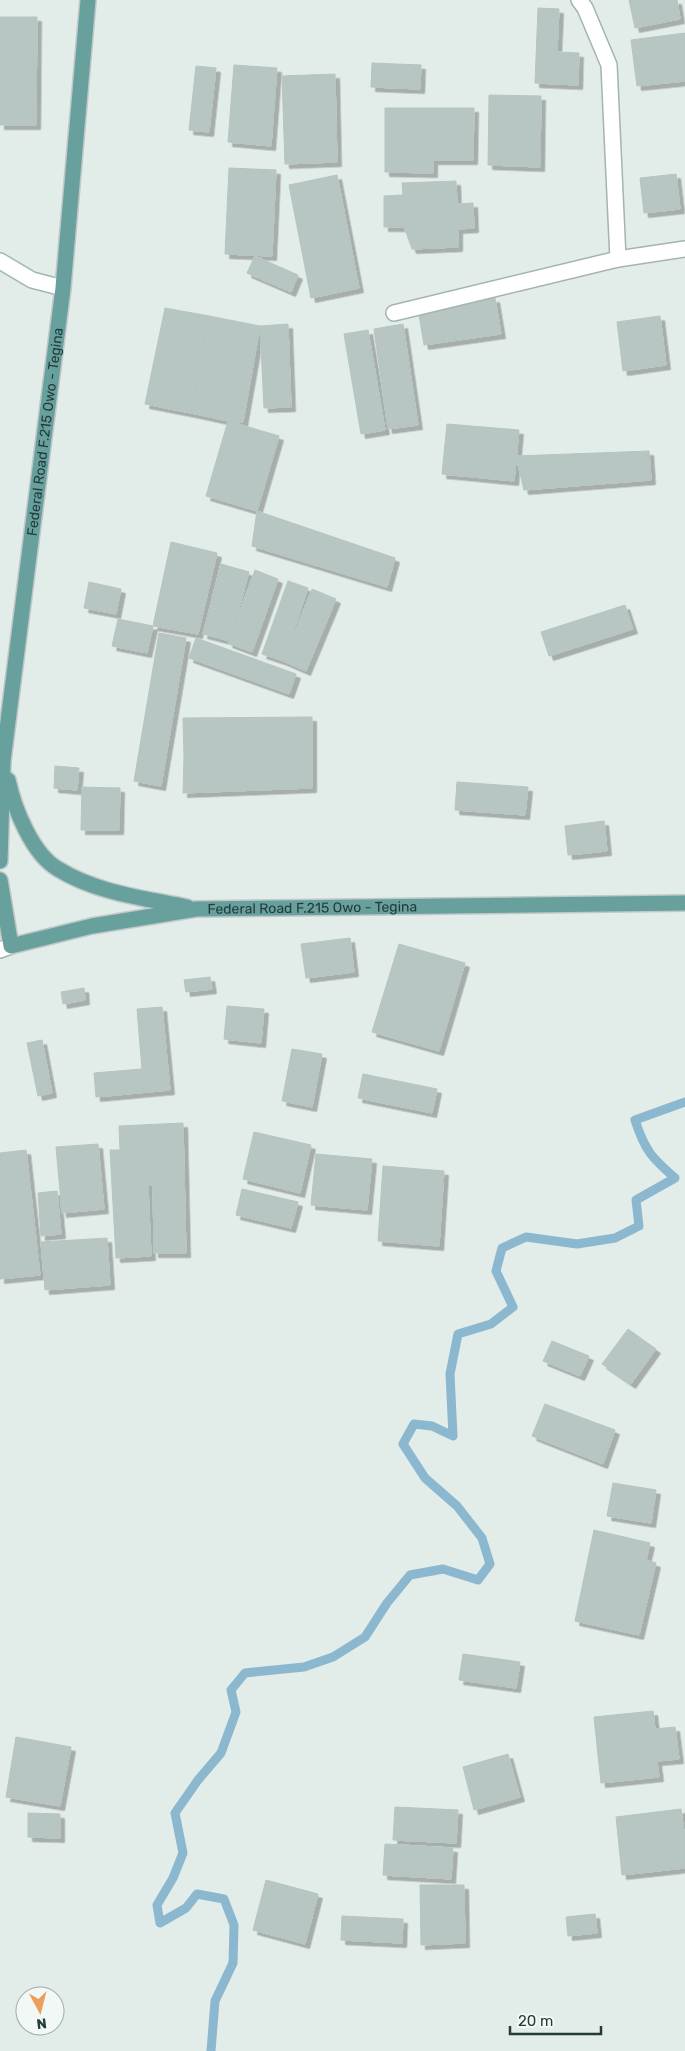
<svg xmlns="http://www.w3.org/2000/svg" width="685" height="2051" font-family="Rubik,sans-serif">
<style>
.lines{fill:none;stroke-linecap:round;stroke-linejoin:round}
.stream{stroke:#8bb7cf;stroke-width:9}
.building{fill:#b7c6c3;stroke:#b4c5c1;filter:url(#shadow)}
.minor-casing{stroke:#a5b4b1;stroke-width:18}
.tertiary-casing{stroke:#a5b4b1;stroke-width:18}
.secondary-casing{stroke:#a0b7b3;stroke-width:18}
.primary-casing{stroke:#c1c8c8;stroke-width:18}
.minor{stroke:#fff;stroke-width:15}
.tertiary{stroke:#fff;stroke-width:15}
.secondary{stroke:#fff;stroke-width:15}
.primary{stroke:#67a09d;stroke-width:15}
.labels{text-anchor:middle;stroke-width:5;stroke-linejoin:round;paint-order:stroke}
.street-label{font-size:14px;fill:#223c3a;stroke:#f2f8f6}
</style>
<defs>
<filter id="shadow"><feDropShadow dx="4.5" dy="4.5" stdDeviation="0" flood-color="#0004"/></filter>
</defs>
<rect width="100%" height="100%" fill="#e2ece9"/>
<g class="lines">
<!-- stream -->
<path class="stream" d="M211,2051l4,-50 18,-38 1,-38 -10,-26 -27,-5 -11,14 -26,15 -3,-18 16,-27 10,-25 -8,-40 23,-33 23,-27 15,-41 -5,-22 14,-17 59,-6 29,-10 32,-20 22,-34 23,-28 33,-6 35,11 12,-16 -8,-26 -25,-32 -32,-28 -22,-34 11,-20 18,2 21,10 -3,-62 8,-40 33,-10 22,-17 -17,-36 6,-23 24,-11 51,7 38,-6 24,-12 -3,-26 39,-22c-23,-20 -30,-27 -40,-58l50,-18"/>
</g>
<!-- building -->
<g class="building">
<path d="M629,0h48l3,19 -45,9z"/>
<path d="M538,8l21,1 -2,43 22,1 -1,32 -43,-2z"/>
<path d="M0,17h37l-1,108h-36z"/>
<path d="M685,33v48l-48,5 -6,-46z"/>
<path d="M372,63l49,2 -1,24 -49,-2z"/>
<path d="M234,65l43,3 -6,78 -43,-4z"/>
<path d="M196,66l20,2 -7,64 -20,-2z"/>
<path d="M335,74l2,88 -52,2 -3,-88z"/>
<path d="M489,95l52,1 -1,71 -52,-2z"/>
<path d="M385,108h89l-1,52h-40v13l-48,-1z"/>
<path d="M229,168l47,2 -4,86 -47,-2z"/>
<path d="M676,174l4,35 -36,4 -4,-35z"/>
<path d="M337,175l22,113 -48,10 -22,-113z"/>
<path d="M456,181l1,23 16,-1 1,25 -16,1v18l-46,2 -8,-22h-20v-31l19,-1 -1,-12z"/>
<path d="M255,256l43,19 -7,17 -44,-19z"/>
<path d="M495,298l6,36 -77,11 -6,-36z"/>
<path d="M165,308l44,8 -18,97 -46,-9z"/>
<path d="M209,316l51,10 -17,96 -15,-1 -37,-8z"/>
<path d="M660,316l6,49 -43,6 -6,-49z"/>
<path d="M288,324l3,83 -27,1 -4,-82z"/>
<path d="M403,324l15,101 -30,4 -14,-100z"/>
<path d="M368,330l17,100 -24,4 -17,-100z"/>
<path d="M228,421l51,15 -22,75 -51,-15z"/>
<path d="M447,424l72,6 -5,51 -72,-7z"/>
<path d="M649,451l2,29 -127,10 -8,-34z"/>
<path d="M257,511l138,47 -8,29 -135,-41z"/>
<path d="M171,542l46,11 -19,81 -45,-8z"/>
<path d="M221,564l28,8 -19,69 -27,-7z"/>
<path d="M255,570l23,9 -26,73 -24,-9z"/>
<path d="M288,581l20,7 -25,73 -21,-7z"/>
<path d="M89,582l32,7 -5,25 -32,-6z"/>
<path d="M312,589l24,10 -30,72 -23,-10z"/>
<path d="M625,605l8,24 -84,27 -8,-24z"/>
<path d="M118,619l35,7 -6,27 -35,-7z"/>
<path d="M159,633l27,5 -25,148 -27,-5z"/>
<path d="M196,638l100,36 -7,20 -100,-36z"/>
<path d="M312,717v40l-128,1 -1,-40z"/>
<path d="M312,757v31l-129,5 1,-35z"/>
<path d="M55,766l24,2 -2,22 -23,-2z"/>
<path d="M457,782l71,5 -3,28 -70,-5z"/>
<path d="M82,787l38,1 -1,42h-38z"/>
<path d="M604,821l3,30 -39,4 -3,-29z"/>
<path d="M350,938l4,34 -48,6 -5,-34z"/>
<path d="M399,944l66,19 -26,88 -67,-19z"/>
<path d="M210,977l2,12 -26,3 -2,-12z"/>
<path d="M84,988l1,12 -22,4 -2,-12z"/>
<path d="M227,1006l37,3 -3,34 -37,-4z"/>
<path d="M162,1007l8,83 -74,7 -2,-24 48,-4 -5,-60z"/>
<path d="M42,1040l10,53 -14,3 -11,-53z"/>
<path d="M292,1049l30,5 -10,53 -30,-6z"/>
<path d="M363,1074l74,15 -5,24 -74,-15z"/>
<path d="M183,1123l3,130h-32l-1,-68h-5l3,71 -35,2 -6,-108h10l-1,-24z"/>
<path d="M254,1132l57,13 -11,48 -57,-14z"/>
<path d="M98,1144l6,65 -42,4 -6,-66z"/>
<path d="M26,1150l14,125 -40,4v-126z"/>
<path d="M316,1154l56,5 -5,51 -56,-5z"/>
<path d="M383,1166l61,5 -5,75 -61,-5z"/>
<path d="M242,1189l56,13 -7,26 -55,-13z"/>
<path d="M57,1191l4,43 -20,2 -3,-43z"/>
<path d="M107,1238l3,47 -65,5 -4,-48z"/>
<path d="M628,1329l28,20 -25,35 -29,-20z"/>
<path d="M552,1341l37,15 -9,20 -37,-15z"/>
<path d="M545,1404l70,26 -12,34 -71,-28z"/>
<path d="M613,1483l43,7 -5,33 -44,-7z"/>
<path d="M594,1530l56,13 -4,17 10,3 -17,72 -64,-14z"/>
<path d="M463,1654l57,8 -4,26 -57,-8z"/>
<path d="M653,1711l2,18 20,-2 4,32 -22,2 2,16 -58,6 -7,-66z"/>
<path d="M16,1737l55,10 -11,59 -54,-9z"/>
<path d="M508,1754l12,43 -46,13 -11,-43z"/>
<path d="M395,1807l63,3 -2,33 -63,-3z"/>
<path d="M681,1809l4,31v28l-63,7 -6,-58z"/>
<path d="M28,1813l32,1v24l-32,-1z"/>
<path d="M385,1844l68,4 -2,31 -68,-4z"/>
<path d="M266,1880l52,14 -13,50 -52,-14z"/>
<path d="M420,1885h44l1,58 -44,2z"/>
<path d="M595,1914l2,19 -29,3 -2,-19z"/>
<path d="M342,1916l61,3 -1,24 -61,-3z"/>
</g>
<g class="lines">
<defs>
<g id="minor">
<path d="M579,0l6,8 24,57 9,194"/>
<path d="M394,313l224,-54 67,-10"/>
</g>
<path id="tertiary" d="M0,950l11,-4"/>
<path id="secondary" d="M0,261l32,19 31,8"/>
<g id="primary">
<path d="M8,780c6,28 24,74 50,89 39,24 85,29 129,38"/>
<path id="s1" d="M0,861l3,-100 60,-473 25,-288"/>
<path id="s2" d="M0,880l11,66 81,-20 104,-17 489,-6"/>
</g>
</defs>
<!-- minor casing -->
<use href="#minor" class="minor-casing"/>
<!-- tertiary casing -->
<use href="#tertiary" class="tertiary-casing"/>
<!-- secondary casing -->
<use href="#secondary" class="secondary-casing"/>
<!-- primary casing -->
<use href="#primary" class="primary-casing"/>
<!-- minor -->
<use href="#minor" class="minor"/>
<!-- tertiary -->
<use href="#tertiary" class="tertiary"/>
<!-- secondary -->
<use href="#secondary" class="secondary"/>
<!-- primary -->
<use href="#primary" class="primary"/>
</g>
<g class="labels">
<!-- street labels -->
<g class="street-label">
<text dy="5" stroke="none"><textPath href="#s1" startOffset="432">Federal Road F.215 Owo - Tegina</textPath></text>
<text dy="5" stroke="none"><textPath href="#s2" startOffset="372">Federal Road F.215 Owo - Tegina</textPath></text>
</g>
</g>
<!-- north arrow -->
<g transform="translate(40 2011) rotate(173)"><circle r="24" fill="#f2f8f6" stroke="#9fadab"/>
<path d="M0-4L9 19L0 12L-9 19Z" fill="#ee9d5d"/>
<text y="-8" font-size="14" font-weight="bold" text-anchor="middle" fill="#223c3a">N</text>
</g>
<!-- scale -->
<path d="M510 2026v8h91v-8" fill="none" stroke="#223c3a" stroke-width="2.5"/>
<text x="518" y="2026" font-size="15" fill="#223c3a" stroke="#f2f8f6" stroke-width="4" paint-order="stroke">20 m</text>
</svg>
